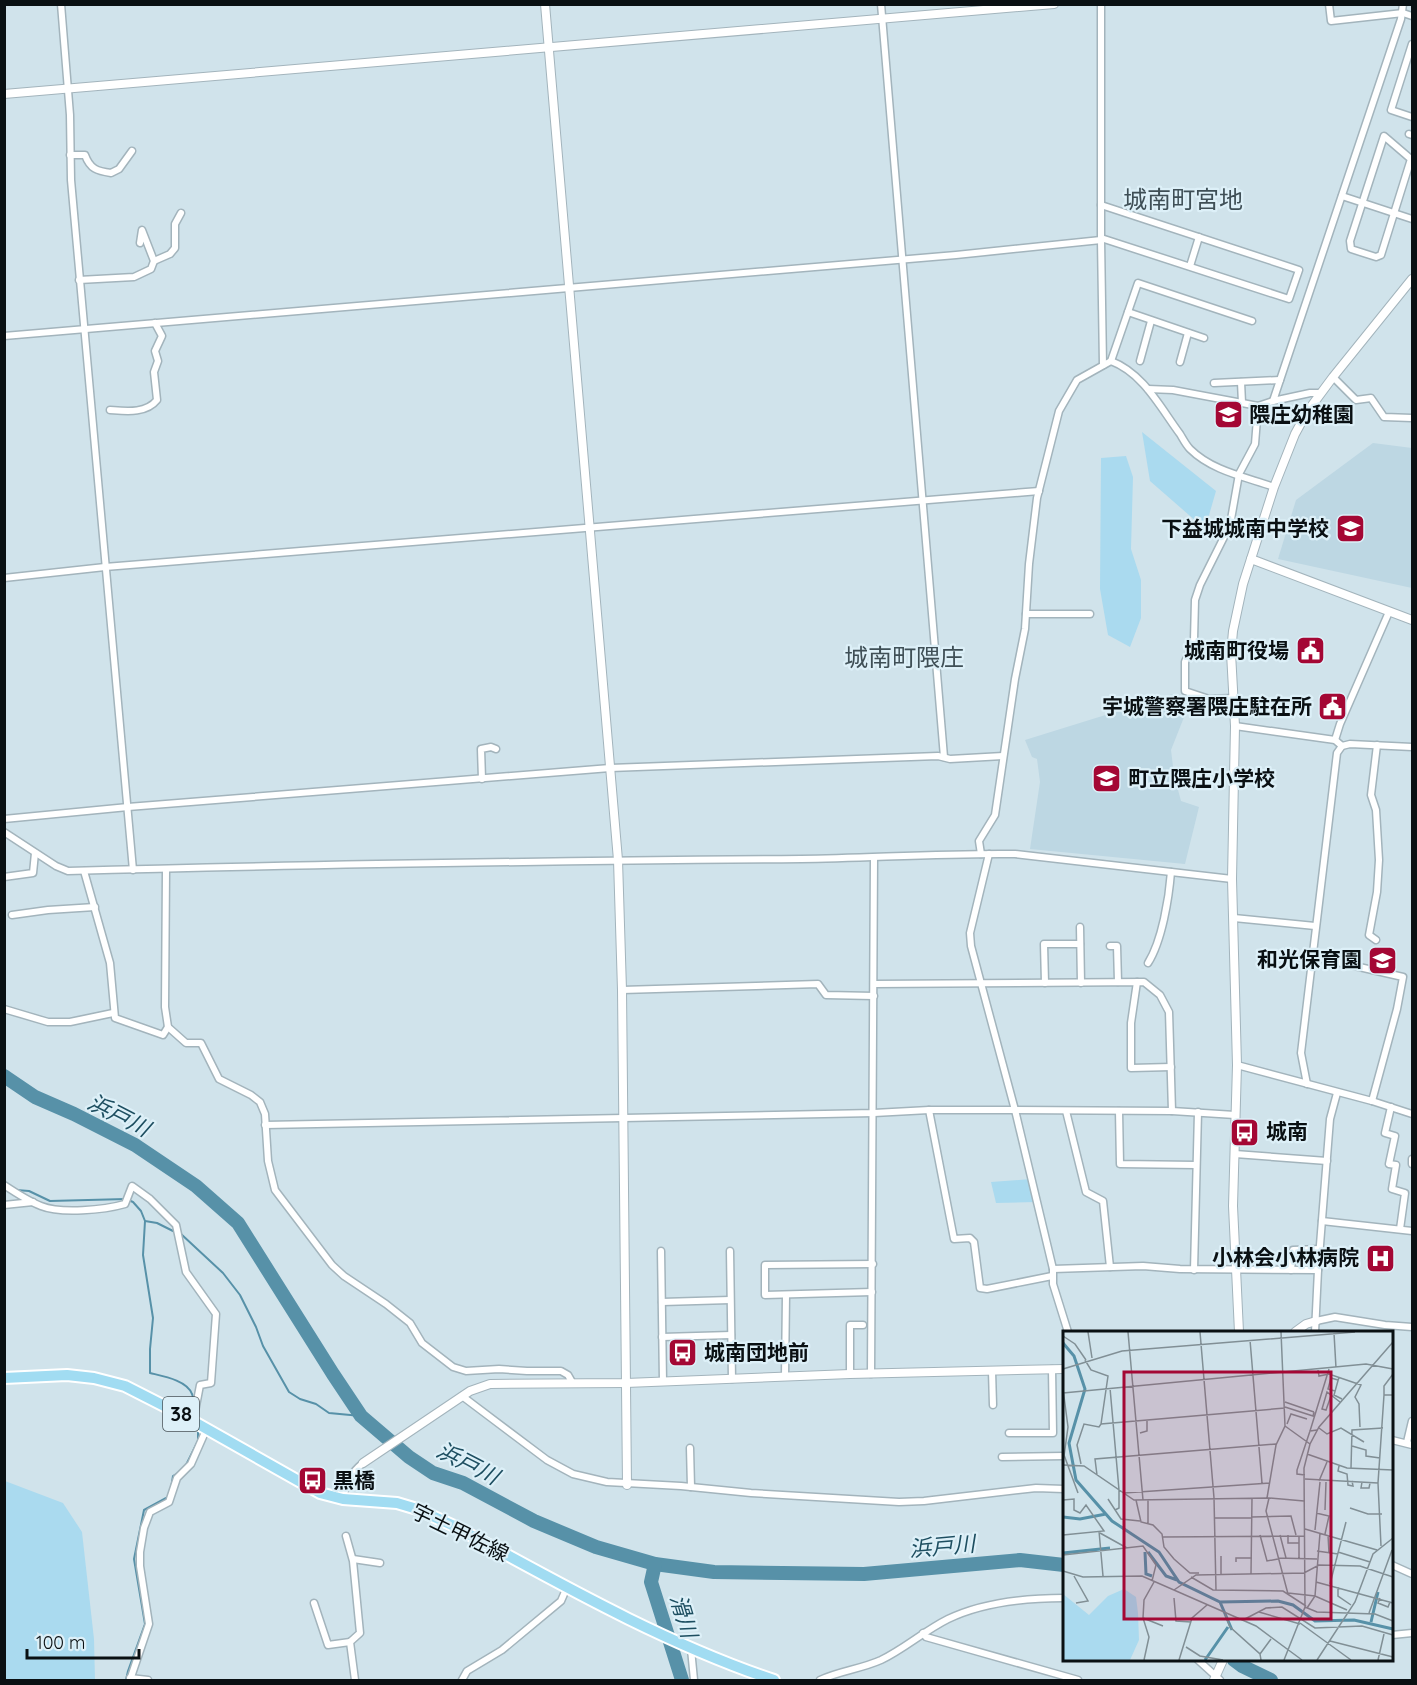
<svg xmlns="http://www.w3.org/2000/svg" width="1417" height="1685" font-family="Quicksand,'Noto Sans JP',sans-serif">
<style>
.built{fill:#bdd7e3}
.green{fill:#aadaef}
.lines{fill:none;stroke-linecap:round;stroke-linejoin:round}
.stream{stroke:#5791a8;stroke-width:2}
.river{stroke:#5791a8;stroke-width:14}
.minor-casing{stroke:#a3b4bc;stroke-width:9}
.tertiary-casing{stroke:#a3b4bc;stroke-width:10}
.primary-casing{stroke:#fff;stroke-width:14}
.minor{stroke:#fff;stroke-width:6}
.tertiary{stroke:#fff;stroke-width:8}
.primary{stroke:#a1dcf2;stroke-width:10}
.labels{text-anchor:middle;stroke-width:4.5;stroke-linejoin:round;paint-order:stroke}
.shield{fill:#ddf0f8;stroke:#495358;stroke-width:1.5}
.shield-label{font-size:20px;font-weight:bold;fill:#0a1013}
.poi-label{font-size:21px;font-weight:bold;fill:#0a1013;stroke:#ddf0f8;text-anchor:start}
.street-label{font-size:21px;fill:#0a1013;stroke:#ddf0f8}
.water-label{font-size:22px;font-style:italic;fill:#1d4e60;stroke:#ddf0f8}
.quarter-label{font-size:24px;fill:#3f4f56;stroke:#ddf0f8}
.inset-river{fill:none;stroke:#5791a8;stroke-width:3}
.inset-road{fill:none;stroke:#818f95;stroke-width:1.5}
.view{fill:#a40734;fill-opacity:0.15;stroke:#a40734;stroke-width:3}
.inset-edge{fill:none;stroke:#0a1013;stroke-width:3}
</style>
<rect width="100%" height="100%" fill="#d0e3eb"/>
<!-- built -->
<g class="built">
<path d="M1373,443l39,5v140l-134,-29 18,-59z"/>
<path d="M1173,694l17,8 -19,48 3,25 7,26 18,6 -14,57 -155,-15 10,-67 -3,-23 -5,-2 -7,-17z"/>
</g>
<!-- green -->
<g class="green">
<path d="M1142,432l74,59 -11,38 -55,-48z"/>
<path d="M1126,456l7,21 -2,72 10,31v38l-11,29 -22,-12 -8,-46 1,-131z"/>
<path d="M1031,1179l5,23 -40,1 -5,-21z"/>
<path d="M5,1481l58,22 19,29 12,107 1,41h-90z"/>
</g>
<g class="lines">
<!-- stream -->
<g class="stream">
<path d="M16,1190l13,1 21,10 76,-2 7,3 8,9 4,10 -2,34 10,63 -3,31v24c12,3 37,7 42,21 2,4 1,11 1,15"/>
<path d="M145,1221l12,2 18,9"/>
<path d="M181,1234l42,39 17,22 16,32 7,19 26,46 11,7 16,5 13,9 32,3"/>
<path d="M186,1465l12,-24v-12"/>
<path d="M171,1489l2,-13 5,-3"/>
<path d="M126,1680l2,-9 17,-47 -11,-65 10,-49 24,-13"/>
</g>
<!-- river -->
<g class="river">
<path d="M4,1076l31,21 39,17 61,31 61,41 42,37 95,151 28,42 48,41 24,16 30,10 71,38 62,26 59,17 59,8 150,2 156,-14 44,5"/>
<path d="M655,1564l-4,18 31,98"/>
<path d="M1234,1660l8,6 29,14"/>
</g>
<defs>
<g id="minor">
<path d="M61,4l9,111 1,65 62,690"/>
<path d="M881,4l63,753"/>
<path d="M1101,4v236l2,125"/>
<path d="M1329,4l2,17 72,-8 9,3"/>
<path d="M1412,44l-21,66 21,7"/>
<path d="M1409,134l3,1"/>
<path d="M70,155h15c5,14 12,16 26,18l8,-4 13,-18"/>
<path d="M1411,159l-30,96 -5,2 -25,-8 -1,-8 34,-105 28,24"/>
<path d="M1342,196l70,23"/>
<path d="M1101,238l188,61 10,-29 -198,-65"/>
<path d="M154,261l16,-7 5,-6v-24l6,-11"/>
<path d="M1190,266l9,-29"/>
<path d="M79,280l55,-3 17,-8 3,-8 -12,-31 -2,13"/>
<path d="M1128,312l76,26"/>
<path d="M4,336l952,-81 145,-15"/>
<path d="M1111,361l27,-78 114,38"/>
<path d="M1140,361l11,-40"/>
<path d="M1180,362l8,-29"/>
<path d="M1333,377l23,23 15,-2 13,19 28,1"/>
<path d="M1241,382l1,21"/>
<path d="M1214,383l66,-3"/>
<path d="M1148,389l25,1 85,16"/>
<path d="M1321,393h-11l-37,8c43,-127 85,-255 128,-382l2,-15"/>
<path d="M110,410c15,1 36,4 47,-10l-3,-28 4,-11 -3,-10 7,-15 -7,-13"/>
<path d="M4,578l101,-11 934,-76"/>
<path d="M1026,614h64"/>
<path d="M1234,698l-25,1 -24,-8v-29l9,-22 1,-40 5,-15 30,-60 9,-51 16,-30 3,-38 15,-5"/>
<path d="M1235,726l100,14 7,6"/>
<path d="M1335,740l5,-16 49,-112"/>
<path d="M482,779l-1,-30 10,-2 5,2"/>
<path d="M4,819l124,-12 482,-39 328,-12 12,3 53,-3"/>
<path d="M4,832l52,34 12,5c244,-7 489,-10 733,-12 71,-1 143,-6 214,-5l217,25"/>
<path d="M981,854l-2,-13 16,-26 20,-136 10,-50 4,-65 8,-66 22,-87 18,-31 34,-19c32,12 49,46 69,73 3,5 6,11 10,15 22,22 56,28 84,38"/>
<path d="M989,854l-19,79 1,13 44,164 38,159v15l15,48"/>
<path d="M166,870l-1,137 3,20 18,16h15l18,36 32,16 9,7 5,12 3,47 7,29 57,75 12,11 42,28 24,19 12,20 31,24 13,4 33,-2 28,2h34l7,4 4,7"/>
<path d="M84,871l26,92 5,55 48,17 5,-8"/>
<path d="M4,877l29,-4 2,-20"/>
<path d="M12,915l36,-5 47,-3"/>
<path d="M1234,918l81,8"/>
<path d="M1080,927l1,56"/>
<path d="M1376,940l-7,-5 8,-43 2,-32 -3,-50 -5,-15 6,-50"/>
<path d="M1110,946h7l1,36"/>
<path d="M1311,956l92,21 -6,32 -25,92"/>
<path d="M1148,963c14,-22 21,-65 23,-91"/>
<path d="M1137,982l-6,41v45l40,-1"/>
<path d="M1045,983l-1,-39h36"/>
<path d="M875,984l269,-2 16,13 9,17 3,99"/>
<path d="M622,990l196,-6 8,11 48,1"/>
<path d="M4,1009l44,13h22l43,-9"/>
<path d="M1237,1065l135,36 40,13"/>
<path d="M1307,1084l-6,-31 36,-300 5,-7 8,-2 62,3"/>
<path d="M1391,1107l-6,26 10,3 -6,28 7,1 -4,24 13,4 -5,36"/>
<path d="M929,1110l25,129 16,-1 4,4 6,46 7,1 65,-13"/>
<path d="M1066,1111l20,81 17,9 7,66"/>
<path d="M1119,1111l1,53 76,1"/>
<path d="M265,1125l609,-12 55,-3h86l157,1 63,4"/>
<path d="M1235,1154l92,7"/>
<path d="M1412,1164v-5"/>
<path d="M4,1185c12,8 24,16 37,21 20,8 63,4 84,-2l7,-18 18,13 26,26 10,47 30,42 -5,69 -11,2 -7,37"/>
<path d="M4,1205l29,-3"/>
<path d="M1322,1221l90,10"/>
<path d="M661,1251l2,130"/>
<path d="M730,1251l2,128"/>
<path d="M1053,1269l90,-3 37,3 138,1"/>
<path d="M1194,1270l4,-158"/>
<path d="M1291,1270l2,-20 27,-1"/>
<path d="M872,1292l-107,3v-30l108,-1"/>
<path d="M662,1302l68,-2"/>
<path d="M1316,1321l19,-4 50,8 27,2"/>
<path d="M1315,1332l3,-62 12,-151 7,-26"/>
<path d="M662,1337l69,-2"/>
<path d="M992,1371l1,34"/>
<path d="M850,1374v-49h13"/>
<path d="M871,1374l3,-516"/>
<path d="M785,1376l1,-81"/>
<path d="M462,1396l85,64 26,14 34,8 74,4 70,7 148,9 25,-1 112,-13 28,1"/>
<path d="M1009,1433h44l-1,-64"/>
<path d="M1392,1440l20,5"/>
<path d="M1407,1442l5,-21"/>
<path d="M690,1448l1,39"/>
<path d="M1002,1457l62,-1"/>
<path d="M343,1499c3,-17 7,-25 20,-36"/>
<path d="M346,1536l7,25 7,72 -10,9 5,38"/>
<path d="M353,1559l27,4"/>
<path d="M1392,1565l20,9"/>
<path d="M314,1603l14,42 22,-3"/>
<path d="M923,1633l3,4 152,43"/>
<path d="M1392,1635l20,-2"/>
<path d="M691,1649l3,31"/>
<path d="M1198,1660l22,20"/>
<path d="M130,1678l18,2"/>
<path d="M130,1680l19,-56 -9,-58v-14l4,-24 6,-16 19,-10 8,-24 14,-14 15,-34"/>
<path d="M462,1680l5,-9 35,-21 59,-49 6,-14"/>
<path d="M820,1680c19,-9 41,-11 61,-20 23,-11 43,-29 67,-41 35,-17 78,-21 116,-21"/>
</g>
<g id="tertiary">
<path d="M545,4l73,856 4,130 5,495"/>
<path d="M4,94l1050,-90"/>
<path d="M1251,559l161,61"/>
<path d="M1239,1332l-6,-126 4,-141 -5,-186 3,-153 -4,-73 2,-22 10,-47 31,-97 21,-53 12,-22 26,-35 79,-98"/>
<path d="M1295,1332l11,-8 10,-3"/>
<path d="M363,1463l107,-72 20,-7 136,-1 224,-9 214,-5"/>
<path d="M1214,1680l9,-20"/>
</g>
<path id="primary" d="M4,1378l63,-3 27,3 31,8 57,29 138,78 23,6 54,4 20,6 35,16c105,57 209,117 322,155"/>
</defs>
<!-- minor casing -->
<use href="#minor" class="minor-casing"/>
<!-- tertiary casing -->
<use href="#tertiary" class="tertiary-casing"/>
<!-- primary casing -->
<use href="#primary" class="primary-casing"/>
<!-- minor -->
<use href="#minor" class="minor"/>
<!-- tertiary -->
<use href="#tertiary" class="tertiary"/>
<!-- primary -->
<use href="#primary" class="primary"/>
</g>
<!-- icons -->
<defs>
<symbol id="school-square" viewBox="-11 -11 22 22"><rect x="-9" y="-9" width="18" height="18" rx="4" fill="#a40734" stroke="#ddf0f8"/><path d="M0-5L7-2L0 1L-7-2ZM-4 1L0 2.5L4 1V4Q0 6-4 4Z" fill="#fff"/></symbol>
<symbol id="civic-square" viewBox="-11 -11 22 22"><rect x="-9" y="-9" width="18" height="18" rx="4" fill="#a40734" stroke="#ddf0f8"/><path d="M-.6-6.5H3V-4.5H.6V-3L4-1V1h2V6H-6V1h2V-1L-.6-3ZM-1.2 2.5V6h2.4V2.5Z" fill="#fff"/></symbol>
<symbol id="bus-square" viewBox="-11 -11 22 22"><rect x="-9" y="-9" width="18" height="18" rx="4" fill="#a40734" stroke="#ddf0f8"/><path d="M-5-6H5V4H4V6H2V4H-2V6H-4V4H-5ZM-3.5-4V0h7V-4ZM-3.5 1.2v1.5H-2V1.2ZM2 1.2v1.5H3.5V1.2Z" fill="#fff"/></symbol>
<symbol id="hospital-square" viewBox="-11 -11 22 22"><rect x="-9" y="-9" width="18" height="18" rx="4" fill="#a40734" stroke="#ddf0f8"/><path d="M-5-5h3v3.5h4V-5h3V5h-3V1.5h-4V5h-3Z" fill="#fff"/></symbol>
</defs>
<g fill-rule="evenodd">
<use href="#school-square" x="1212" y="398" width="33" height="33"/>
<use href="#school-square" x="1334" y="512" width="33" height="33"/>
<use href="#civic-square" x="1294" y="634" width="33" height="33"/>
<use href="#civic-square" x="1316" y="690" width="33" height="33"/>
<use href="#school-square" x="1090" y="762" width="33" height="33"/>
<use href="#school-square" x="1366" y="944" width="33" height="33"/>
<use href="#bus-square" x="1228" y="1116" width="33" height="33"/>
<use href="#hospital-square" x="1364" y="1242" width="33" height="33"/>
<use href="#bus-square" x="666" y="1336" width="33" height="33"/>
<use href="#bus-square" x="296" y="1464" width="33" height="33"/>
</g>
<g class="labels">
<!-- shield labels -->
<rect class="shield" x="163" y="1397" width="36" height="34" rx="4.5"/>
<g class="shield-label">
<text x="181" y="1421">38</text>
</g>
<!-- poi labels -->
<g class="poi-label">
<text x="1249" y="422">隈庄幼稚園</text>
<text x="1329" y="536" text-anchor="end">下益城城南中学校</text>
<text x="1289" y="658" text-anchor="end">城南町役場</text>
<text x="1312" y="714" text-anchor="end">宇城警察署隈庄駐在所</text>
<text x="1128" y="786">町立隈庄小学校</text>
<text x="1362" y="967" text-anchor="end">和光保育園</text>
<text x="1266" y="1139">城南</text>
<text x="1359" y="1265" text-anchor="end">小林会小林病院</text>
<text x="704" y="1360">城南団地前</text>
<text x="333" y="1488">黒橋</text>
</g>
<!-- street labels -->
<g class="street-label">
<text transform="translate(460 1533) rotate(26)" y="7">宇土甲佐線</text>
</g>
<!-- water labels -->
<g class="water-label">
<text transform="translate(119 1115) rotate(27)" y="8">浜戸川</text>
<text transform="translate(468 1463) rotate(27)" y="8">浜戸川</text>
<text transform="translate(942 1546) rotate(-5)" y="8">浜戸川</text>
<text transform="translate(684 1616) rotate(73)" y="8">滑川</text>
</g>
<!-- quarter labels -->
<g class="quarter-label">
<text x="1183" y="208">城南町宮地</text>
<text x="904" y="666">城南町隈庄</text>
</g>
</g>
<!-- overview -->
<g transform="translate(1063 1331)">
<rect width="330" height="330" fill="#d0e3eb"/>
<path d="M61,258l12,8 2,16 1,27 -9,20h-67v-66l26,21 19,-19z" fill="#aadaef"/>
<path class="inset-river" d="M0,12l11,13 11,33 -16,54 7,37 36,41 47,31 20,30 41,20 58,-1 15,4 22,16 39,-1 39,9M0,186l17,2 26,-5M82,221l1,22 6,2M85,221l18,24 11,4M0,222l47,-5M157,271l12,28M308,291l7,-30M142,329l23,-33"/>
<path class="inset-road" d="M25,1l4,26M65,1l15,168M137,1l14,166 2,92M271,2l2,35M0,5l12,8 11,16M187,9l12,143M22,29l6,10 17,6 -7,48M0,38l59,-18 233,-19M255,39l1,6 10,-2 32,11 -6,12 4,7 1,23M330,43l-9,12v9h9M276,46l-5,18 8,4M47,57l9,102v18l-4,2M0,58l5,38 -4,29M272,60l-7,-2 3,-11 7,2M0,62l303,-29 27,5M268,65l-5,14 -4,-1 5,-17 13,10M222,71l29,10M222,76l28,9 1,-4M224,93l4,-10 16,5M222,95l25,18M256,97l8,6 14,-6 23,14M254,99l-7,1 19,-62M77,102l7,-2v-11M289,115l14,4v6l14,2M244,123l40,14 46,2M1,124l14,38M18,133l-4,-19 7,-21 15,3 2,-3 184,-16M0,134l21,1 50,34 135,-2 35,3M276,135l-1,5 9,3 1,11 5,1 -1,-5M288,137l1,-38 31,-2M34,144l-2,-16 181,-15M242,144l-8,-1v-4l13,-39M242,148l73,4M256,150l8,-19M299,151l-1,6h8l1,-5M61,162l146,-10M204,167l9,-53 9,-19 -4,-94M206,167l-3,13 22,83M45,168l13,20 19,2M0,169l11,-1v11l6,3 6,-8 18,26 -41,4M73,169l5,22 12,3 9,9 2,13 10,12 16,14h9M85,169v23M287,177l18,6h14M262,179l1,-28M253,182l13,3 -4,18M189,186l39,-1 5,19M152,187h37M242,198l72,21M252,199l5,-48M36,200l4,45M37,202l27,15M197,204l7,26 11,-2M217,204l6,23M225,204v8h11M265,204l1,18M100,206l142,-1M318,215l-3,-63 6,-88M254,220l21,3M275,221l32,10M0,224l80,-9 13,19 -4,16M158,225v19M215,227l39,1M236,227v-22M173,231v-4h16M0,240l20,6 59,-1 114,50 46,34M188,243l1,-76M11,245l14,25 -12,2M128,246l22,13 70,1 23,15M253,251l77,21M267,253l16,-62M275,256v9l13,9M111,259l22,-15 108,-2 15,-8 41,1 33,11M225,262l27,3 32,14M111,267l2,23 15,1M317,267l-2,5 10,4 2,-5M242,276l12,5 58,2 18,7M244,277l8,-12 5,-63M196,281l41,12M306,282l23,-63M162,283l5,13 30,27 1,6M80,287l20,8M180,289l23,-12 16,-1 33,21 47,-2 31,9M237,292l51,37M267,310l63,16M123,316l14,9 23,4M197,323l11,-15M81,329l5,-23 -6,-19 1,-18 10,-18M116,329l13,-42 15,-13M221,329l21,-53 -1,-139 6,-24 9,-17 74,-85M254,329l38,-58 18,-48 20,-16M315,329l6,-26"/>
<path class="view" d="M61,41h207v247h-207z"/>
<rect width="330" height="330" class="inset-edge"/>
</g>
<!-- border -->
<rect width="1417" height="1685" fill="none" stroke="#0a1013" stroke-width="12"/>
<!-- scale -->
<path d="M27 1649v9h112v-9" fill="none" stroke="#0a1013" stroke-width="3"/>
<text x="36" y="1649" font-size="18" fill="#0a1013" stroke="#ddf0f8" stroke-width="4.5" paint-order="stroke">100 m</text>
</svg>
